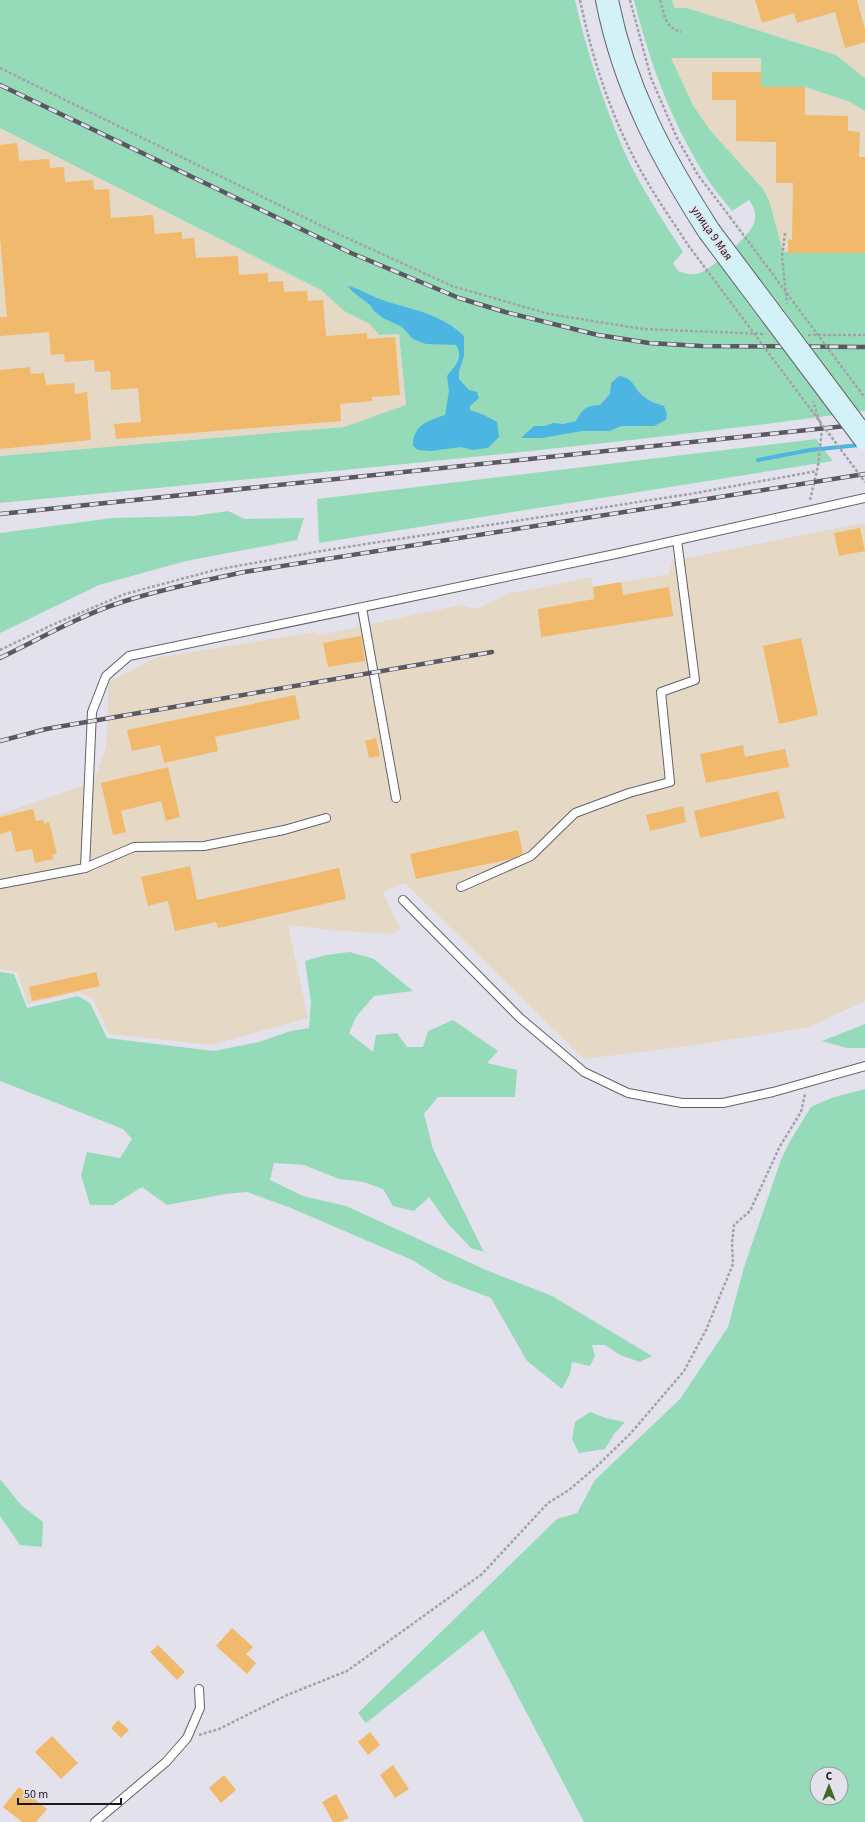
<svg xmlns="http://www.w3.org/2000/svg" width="865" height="1822" font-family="'Source Sans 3',sans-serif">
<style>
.industrial{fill:#e5d8c4}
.green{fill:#95dbba;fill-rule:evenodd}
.water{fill:#4cb5e2}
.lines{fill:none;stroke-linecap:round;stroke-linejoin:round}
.stream{stroke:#4cb5e2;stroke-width:4}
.building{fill:#f1b96b}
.service-casing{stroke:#63626b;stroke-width:10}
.secondary-casing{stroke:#63626b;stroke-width:24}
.path{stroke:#a3a2ab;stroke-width:2.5;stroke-dasharray:3 2;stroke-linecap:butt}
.service{stroke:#fff;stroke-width:8}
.secondary{stroke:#d3f2f7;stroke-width:22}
.rail-casing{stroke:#5a595f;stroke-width:4.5}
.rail{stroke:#e3e2ec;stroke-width:3;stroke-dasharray:9;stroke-linecap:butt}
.secondary-bridge-casing{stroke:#63626b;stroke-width:24;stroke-linecap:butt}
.path-bridge{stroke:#a3a2ab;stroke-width:2.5;stroke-dasharray:3 2;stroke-linecap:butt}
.secondary-bridge{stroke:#d3f2f7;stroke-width:22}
.labels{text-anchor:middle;stroke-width:3.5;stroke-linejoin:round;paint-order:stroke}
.street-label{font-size:12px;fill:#1a191d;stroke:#e3e2ec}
</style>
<rect width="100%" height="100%" fill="#e3e2ec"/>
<!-- industrial -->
<g class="industrial">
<path d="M672,0h193v78l-29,-23 -149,-47h-13z"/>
<path d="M671,58h90v29h44l43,14 17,10v142l-82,-1 -14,-52 -6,-11 -53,-59 -16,-23z"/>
<path d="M0,128l321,162 23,21 26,13 9,11 20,-1 7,71 -62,22 -344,29z"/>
<path d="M863,523l2,3v475l-56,26 -113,18 -112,14 -179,-176 -22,9 17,37 -9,5 -62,-4 -41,-5 20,93 -97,27 -102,-11 -16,-35 -14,-7 -51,12 -11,-32 -17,-3v-155l94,-32 12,-35 3,-65 46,-24 159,-26 6,3 141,-30 15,4 35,-17h9l71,-15 2,10 76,-13 3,-13z"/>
</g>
<!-- green -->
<g class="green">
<path d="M0,0h575c12,52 28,102 49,151 16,35 38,68 59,101l-10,11 5,8c6,2 12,4 18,3 13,-2 54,-38 58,-51 3,-9 0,-16 -5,-23l-17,11c-10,-13 -21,-25 -29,-39 -33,-53 -54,-112 -69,-172h38l3,8h12l149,47 29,23v33l-17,-10 -43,-14h-44v-29h-90l23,49 16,23 53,59 6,11 14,52 82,1v158c-287,39 -577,64 -865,92v-47l344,-29 62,-22 -7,-71 -20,1 -9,-11 -26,-13 -23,-21 -321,-162z"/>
<path d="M816,439l17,22 -514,82 -2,-44z"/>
<path d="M228,511l17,8 59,-1 -7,22 -111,21 -87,24 -99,48v-100l112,-15 81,-2z"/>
<path d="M350,952l24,7 39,32 -39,5 -18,21 -7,16 24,19 3,-17 21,-2 10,14h16l5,-16 25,-11 45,31 -11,12 30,7 -2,27h-77l-14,17 9,35 51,103 -13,-4 -23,-24 -19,-27 -15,14 -21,-5 -10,-17 -20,-7 -24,-3 -35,-14 -30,-2 -4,17 33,16 43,10 140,64 66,26 100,60 -12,6 -20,-7 -15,-10h-13l3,11 -5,10 -18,-4 -2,12 -8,15 -35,-28 -36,-63 -47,-18 -32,-20 -121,-52 -44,-16 -21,2 -59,11 -25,-18 -29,18h-23l-9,-30 6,-23 33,6 12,-19 -9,-10 -123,-48v-109l14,2 13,34 51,-12 12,7 17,35 107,13 45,-9 32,-11 18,-3 2,-25 -6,-42 21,-6z"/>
<path d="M865,1024v24h-18l-25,-7z"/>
<path d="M865,1089v733h-281l-101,-192 -117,93 -8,-10 199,-194 20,-6 18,-33 85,-81 48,-72 16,-60 37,-107 9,-19 21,-34 20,-9zM817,1774h24v24h-24z"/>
<path d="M590,1412l16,6 19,4 -11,12 -9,15 -26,4 -7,-14 3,-17z"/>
<path d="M0,1479l21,26 22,17 -1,25 -22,-2 -20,-29z"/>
</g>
<!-- water -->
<g class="water">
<path d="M348,286c13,3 24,11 37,15 29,9 56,13 79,35v20l-5,15v8l10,11 8,2 2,6 -9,8v4l14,5 13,7 2,15 -11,11 -16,2 -11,-3 -30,4 -13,-1 -5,-4c0,-21 14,-25 32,-31l4,-24 -2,-15c8,-10 17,-18 9,-31l-30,-1 -13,-5 -11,-12 -19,-9 -9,-7 -4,-6 -18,-14z"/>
<path d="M619,376c16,3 13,10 24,20 6,5 14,8 21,10l3,8 -1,6 -12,6h-33l-11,5h-28l-40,7h-21l13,-12h11l8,-3 10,1 13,-3c6,-12 11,-16 24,-16l10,-11 1,-11z"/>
</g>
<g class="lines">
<!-- stream -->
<path class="stream" d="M758,460l52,-10 50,-5"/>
</g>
<!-- building -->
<g class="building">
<path d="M755,0h102l8,29v13l-20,6 -10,-36 -38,11 -3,-10 -32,10z"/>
<path d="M712,72h49v15h44v28l43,1v15l12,1 -1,25h6v96h-77v-14l4,1 1,-57h-17v-41l-40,-1v-41h-24z"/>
<path d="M17,143l2,18 30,-2 1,9 14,-1 1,15 28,-2 1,10 15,-1 2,29 42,-3 2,19 27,-2v7l12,-1 2,20 42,-2 1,19 29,-2v9l15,-1 1,11 23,-1 1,10 15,-1 3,36 41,-3v6l28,-2 5,58 -28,2v4l-32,3 1,17 -225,18 -2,-15 27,-2 -3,-34 -27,2 -1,-19 -15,1 -1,-12 -29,2 -1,-8 -13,1 -2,-23 -49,4v-19h7l-7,-79v-93z"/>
<path d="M30,367l1,7 13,-1 2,12 28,-2 1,11 12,-2 4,48 -91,9v-79z"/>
<path d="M860,528l5,23 -26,5 -5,-23z"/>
<path d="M621,582l2,13 46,-8 4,29 -132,21 -3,-28 56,-10 -1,-12z"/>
<path d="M361,636l4,25 -37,6 -5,-24z"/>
<path d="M801,638l17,77 -39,9 -16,-78z"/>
<path d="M295,695l5,24 -85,18 3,14 -54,12 -4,-18 -28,6 -5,-21z"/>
<path d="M376,738l4,18 -11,2 -4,-17z"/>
<path d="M743,745l2,12 40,-8 4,18 -83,16 -6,-29z"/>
<path d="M168,767l12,50 -14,4 -5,-20 -40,10 5,21 -13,3 -12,-52z"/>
<path d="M778,791l7,27 -85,20 -6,-27z"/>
<path d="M683,806l3,16 -36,9 -4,-16z"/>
<path d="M33,809l3,12 7,-1 1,4 5,-2 8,32 -5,1 1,4 -18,4 -3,-14 -16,3 -5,-21 -11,3v-17z"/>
<path d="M518,830l5,24 -12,5 -95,20 -6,-25z"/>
<path d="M190,866l7,34 142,-32 7,31 -128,29 -2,-6 -41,9 -7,-30 -20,5 -7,-29z"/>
<path d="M96,972l4,14 -68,15 -3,-14z"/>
<path d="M232,1628l21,19 -7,7 10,9 -9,11 -31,-28z"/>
<path d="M158,1645l27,27 -8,8 -27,-28z"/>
<path d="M118,1720l11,10 -8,8 -10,-10z"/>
<path d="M370,1732l10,13 -12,10 -10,-13z"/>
<path d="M52,1736l26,27 -17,16 -26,-27z"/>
<path d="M393,1765l16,24 -14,9 -15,-23z"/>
<path d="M224,1775l12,15 -15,13 -12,-15z"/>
<path d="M19,1787l28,22 -11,13h-14l-19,-15z"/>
<path d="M336,1794l13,24 -9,4h-7l-11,-20z"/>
</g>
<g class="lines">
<defs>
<g id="service">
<path d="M362,608l34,190"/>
<path d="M85,868l49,-21 70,-1 80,-16 42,-12"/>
<path d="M0,884l85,-16 7,-156 14,-36 23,-20 491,-103 245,-55"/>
<path d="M461,887l70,-31 44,-43 54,-20 41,-11 -9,-90 34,-12 -18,-140"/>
<path d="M403,900l117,118 64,54 44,21 54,10h41l50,-11 92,-26"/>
<path d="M95,1822l71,-60 21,-24 13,-30 -1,-19"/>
</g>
<path id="secondary" d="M607,0c17,87 55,158 102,231"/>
</defs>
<!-- service casing -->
<use href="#service" class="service-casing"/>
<!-- secondary casing -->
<use href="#secondary" class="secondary-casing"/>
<!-- path -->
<g class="path">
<path d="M580,0c13,62 33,123 65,178 13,23 29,45 43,67"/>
<path d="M630,0l21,78 26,60 21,37 32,42"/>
<path d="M660,0c5,16 4,27 21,32"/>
<path d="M0,68l336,165 116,53 97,28 94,15 122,5"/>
<path d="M785,233l-3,24 5,47"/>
<path d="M808,335h57"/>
<path d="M810,500l8,-34 4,-37 -9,-28"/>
<path d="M0,650l52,-25 73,-31 90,-24 106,-19 369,-57 127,-23"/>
<path d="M199,1735l20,-6 68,-34 60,-24 135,-97 66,-71 21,-13 27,-23 35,-34 53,-62 22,-41 27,-66 -1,-21 2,-18 16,-14 30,-65 21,-34 4,-18"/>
</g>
<!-- service -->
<use href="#service" class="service"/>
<!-- secondary -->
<use href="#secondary" class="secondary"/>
<defs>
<g id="rail">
<path d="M0,85l351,168 108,45 46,14 93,23 51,8 52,3 164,1"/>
<path d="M0,514l865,-90"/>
<path d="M0,658c39,-19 81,-43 122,-56 40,-13 81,-21 122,-30l621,-98"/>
<path d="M0,741l46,-12 446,-77"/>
</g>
</defs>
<!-- rail casing -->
<use href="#rail" class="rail-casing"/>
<!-- rail -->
<use href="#rail" class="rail"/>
<defs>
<path id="secondary-bridge" d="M709,231l156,208"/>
</defs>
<!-- secondary-bridge casing -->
<use href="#secondary-bridge" class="secondary-bridge-casing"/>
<!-- path-bridge -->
<g class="path-bridge">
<path d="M730,217l135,181"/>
<path d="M688,245l177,237"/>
</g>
<!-- secondary-bridge -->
<use href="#secondary-bridge" class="secondary-bridge"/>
</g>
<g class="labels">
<!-- street labels -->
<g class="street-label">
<text transform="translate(712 233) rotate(55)" y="4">улица 9 Мая</text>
</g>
</g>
<!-- north arrow -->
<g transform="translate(829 1786)"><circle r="19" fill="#e3e2ec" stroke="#939299"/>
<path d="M0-3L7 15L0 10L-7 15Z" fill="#406823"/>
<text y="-6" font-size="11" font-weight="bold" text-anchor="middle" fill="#1a191d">С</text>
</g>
<!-- scale -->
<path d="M18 1798v6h103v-6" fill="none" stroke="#1a191d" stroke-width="2"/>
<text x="24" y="1798" font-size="12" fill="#1a191d" stroke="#e3e2ec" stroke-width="3" paint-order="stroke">50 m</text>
</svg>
